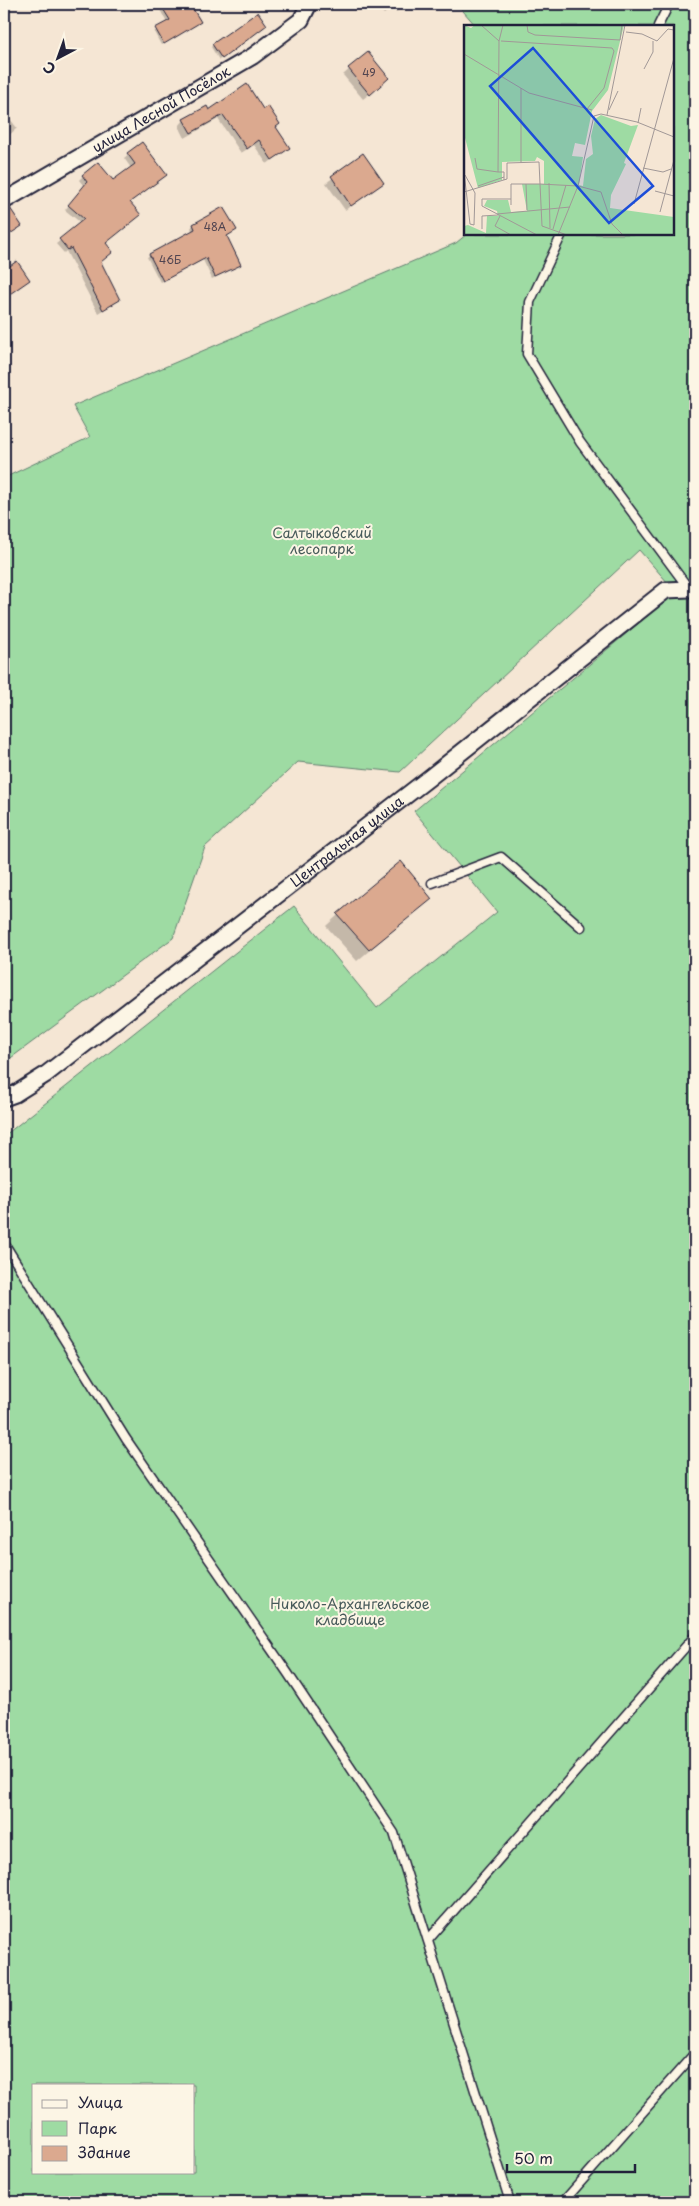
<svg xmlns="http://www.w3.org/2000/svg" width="699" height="2206" font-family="'Playpen Sans',sans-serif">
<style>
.green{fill:#9edba3;stroke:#607e6f;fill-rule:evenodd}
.shadow{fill:#0003}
.building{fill:#dba98f;stroke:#22223b}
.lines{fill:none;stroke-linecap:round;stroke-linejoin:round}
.lane-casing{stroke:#22223b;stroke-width:11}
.street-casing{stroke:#22223b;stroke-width:19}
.lane{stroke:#fcf5e5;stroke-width:8}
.street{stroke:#fcf5e5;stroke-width:15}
.labels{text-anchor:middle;stroke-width:4;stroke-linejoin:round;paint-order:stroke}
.number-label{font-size:11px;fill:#504450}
.street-label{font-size:14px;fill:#22223b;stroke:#fcf5e5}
.park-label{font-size:14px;fill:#475a5a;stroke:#fcf5e5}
.inset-road{fill:none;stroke:#a19897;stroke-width:1}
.view{fill:#1d4ed8;fill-opacity:0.15;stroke:#1d4ed8;stroke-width:2.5}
.inset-edge{fill:none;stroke:#22223b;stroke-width:2.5}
</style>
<rect width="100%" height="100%" fill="#f5e6d4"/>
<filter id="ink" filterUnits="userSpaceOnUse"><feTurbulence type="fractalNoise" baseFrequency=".02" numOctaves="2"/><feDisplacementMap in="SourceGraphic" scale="10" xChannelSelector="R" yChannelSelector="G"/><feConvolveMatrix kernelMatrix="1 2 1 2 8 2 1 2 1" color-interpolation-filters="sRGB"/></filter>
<g filter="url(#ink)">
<!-- green -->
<path class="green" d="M457,4h238v2198h-691v-1066l290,-230 83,102 120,-96 -83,-101 262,-219 -37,-42 -239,222 -102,-10 -93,85 -32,91 -169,125v-585l86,-41 -17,-31 383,-163 11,-9h206v-208h-197zM34,2085h160v87h-160z"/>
<!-- shadow -->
<g class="shadow">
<path d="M157,4h32l11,18 -39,23 -7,-13 13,-9z"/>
<path d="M376,4h30l-10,8 -4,-5 -8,7z"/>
<path d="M263,27l-44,33 -8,-13 2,-2z"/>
<path d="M367,54l15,30 -19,15 -20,-24z"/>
<path d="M4,111l13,17 -13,12z"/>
<path d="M209,111l66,17 13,20 -21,16 -13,-19 -13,8 -23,-34 -33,19 -6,-12 5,-6z"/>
<path d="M142,143l23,32 -36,28 -25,41 -5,19 20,37 -21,13 -32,-62 -2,2 -8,-9 25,-21 -16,-13 19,-24 -5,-6 4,-4 30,6 18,-14 -7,-10z"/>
<path d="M363,155l20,28 -38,27 -19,-27z"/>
<path d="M223,208l12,22 -9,7 14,28 -28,14 -9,-19 -43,22 -13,-25 46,-25 -2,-4 2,-3z"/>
<path d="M4,258l6,9 -6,30z"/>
<path d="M4,345l3,5 -3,3z"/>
<path d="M430,899l-73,62 -31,-35 12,-11z"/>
</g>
<!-- building -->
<g class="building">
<path d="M160,4h30l11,18 -37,22 -9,-16 15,-8z"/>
<path d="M258,12l9,13 -45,34 -10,-15z"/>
<path d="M368,52l21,26 -19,17 -22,-27z"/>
<path d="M247,84l16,25 5,-3 12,18 -4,3 14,21 -18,12 -13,-20 -12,9 -24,-34 -32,18 -8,-14 24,-13 2,4z"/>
<path d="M142,142l25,33 -37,27 11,13 -35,28 7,9 -12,10 19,38 -17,10 -32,-62 -3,2 -9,-11 25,-20 -16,-14 19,-23 -5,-7 16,-13 15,18 22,-16 -8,-11z"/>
<path d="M363,153l21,30 -33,23 -20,-30z"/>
<path d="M223,207l14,23 -10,6 14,29 -26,12 -9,-19 -43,23 -14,-27 46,-25 -2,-5z"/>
<path d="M10,208l12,18 -18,12v-28z"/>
<path d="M17,261l13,19 -26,18v-28z"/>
<path d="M401,861l31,38 -63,51 -32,-36z"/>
</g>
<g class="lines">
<defs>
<g id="lane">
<path d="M658,26l11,-22"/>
<path d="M562,234l-32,68 -3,52 53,88 109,147"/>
<path d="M432,883l69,-26 80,70"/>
<path d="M4,1243l122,196 161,233 107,161 116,369"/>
<path d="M428,1940l267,-304"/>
<path d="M563,2202l132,-149"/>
</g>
<g id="street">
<path id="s1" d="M4,201l249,-145 48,-36 8,-16"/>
<path id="s2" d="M4,1098l11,-4 30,-19 384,-297 237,-188 23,-1"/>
</g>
</defs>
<!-- lane casing -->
<use href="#lane" class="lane-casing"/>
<!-- street casing -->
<use href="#street" class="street-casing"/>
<!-- lane -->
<use href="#lane" class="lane"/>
<!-- street -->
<use href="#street" class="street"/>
</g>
</g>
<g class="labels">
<!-- number labels -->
<g class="number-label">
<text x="369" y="77">49</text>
<text x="215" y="231">48А</text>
<text x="170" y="264">46Б</text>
</g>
<!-- street labels -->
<g class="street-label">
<text dy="5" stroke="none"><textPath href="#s1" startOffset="182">улица Лесной Посёлок</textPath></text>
<text dy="5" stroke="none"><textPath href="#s2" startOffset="429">Центральная улица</textPath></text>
</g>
<!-- park labels -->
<g class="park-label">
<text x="322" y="538">Салтыковский<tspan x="322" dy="16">лесопарк</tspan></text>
<text x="350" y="1609">Николо-Архангельское<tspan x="350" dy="16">кладбище</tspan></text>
</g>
</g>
<!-- overview -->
<g transform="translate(464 25)">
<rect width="210" height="210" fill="#f5e6d4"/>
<path d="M0,0l7,3 4,-3h149l-16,65 -16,21 -7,34 -10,-2 -3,13 11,1 -4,28 4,1 3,-27 7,-5 -2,-18 4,-17 6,-4 30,11 7,-1 -14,38 2,1 -15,31 -1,13 64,9v18h-210v-9l4,-1 18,8 1,-17h11l-1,-5 -13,-5 3,-6h21l3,12 16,-1 -5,-27h22v-23l-7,-4 -2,4 -33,1v18l-24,8 -14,-54z" fill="#9edba3"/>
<path class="inset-road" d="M17,0l18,16M39,0l-4,16 -1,131h6v8M63,0l1,7 7,3 85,5 2,-15M162,7l16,2 15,7 11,-12 6,1M37,16l111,7 2,3 -10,37 -17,21M0,29l65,39 63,17M180,44l9,-17v-11M145,85l9,-19M143,90l18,-90M174,98l3,-15M11,133l2,11 21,3M57,138v-75M179,143l20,4 8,-3M0,147l6,52 4,1 1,-32 -10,-18M85,158l1,45M62,159l1,26M14,161l26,-9M191,166l19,5M0,167l43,-13v-16l32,-1 1,22 38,2 -20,49M47,174h-29v7l55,29M170,179l40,-146M47,180v-21h29l2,42 25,9M196,187l14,-52M33,189l73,-7M36,191l-5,10 16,9M18,204v-13l16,-1M89,204l13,-44M159,210l-11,-11 -11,-32 -23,-6 16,-70 7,-2 36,8 37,15"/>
<path class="view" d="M69,23l120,138 -44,37 -119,-137z"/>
<rect width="210" height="210" class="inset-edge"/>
</g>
<!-- margin -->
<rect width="699" height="2206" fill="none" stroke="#fcf5e5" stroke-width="20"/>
<rect x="10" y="10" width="679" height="2186" fill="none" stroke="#22223b" stroke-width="2" filter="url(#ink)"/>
<!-- legend -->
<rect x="32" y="2084" width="162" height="90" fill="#fcf5e5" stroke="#a5a1a1"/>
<rect x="42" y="2100" width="25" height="8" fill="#fcf5e5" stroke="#a5a1a1"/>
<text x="78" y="2108" font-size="15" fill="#22223b">Улица</text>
<rect x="42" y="2121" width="25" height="15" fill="#9edba3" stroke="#a5a1a1"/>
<text x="78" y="2134" font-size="15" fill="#22223b">Парк</text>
<rect x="42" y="2146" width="25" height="15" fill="#dba98f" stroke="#a5a1a1"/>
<text x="78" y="2158" font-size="15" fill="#22223b">Здание</text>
<!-- north arrow -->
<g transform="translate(58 58) rotate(221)" stroke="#fcf5e5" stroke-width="4" paint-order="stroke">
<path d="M0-4L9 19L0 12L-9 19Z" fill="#22223b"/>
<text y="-8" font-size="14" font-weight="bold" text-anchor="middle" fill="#22223b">С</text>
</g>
<!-- scale -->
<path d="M507 2164v8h128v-8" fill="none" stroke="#22223b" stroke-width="2.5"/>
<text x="514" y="2164" font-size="15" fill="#22223b" stroke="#fcf5e5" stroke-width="4" paint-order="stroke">50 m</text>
</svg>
